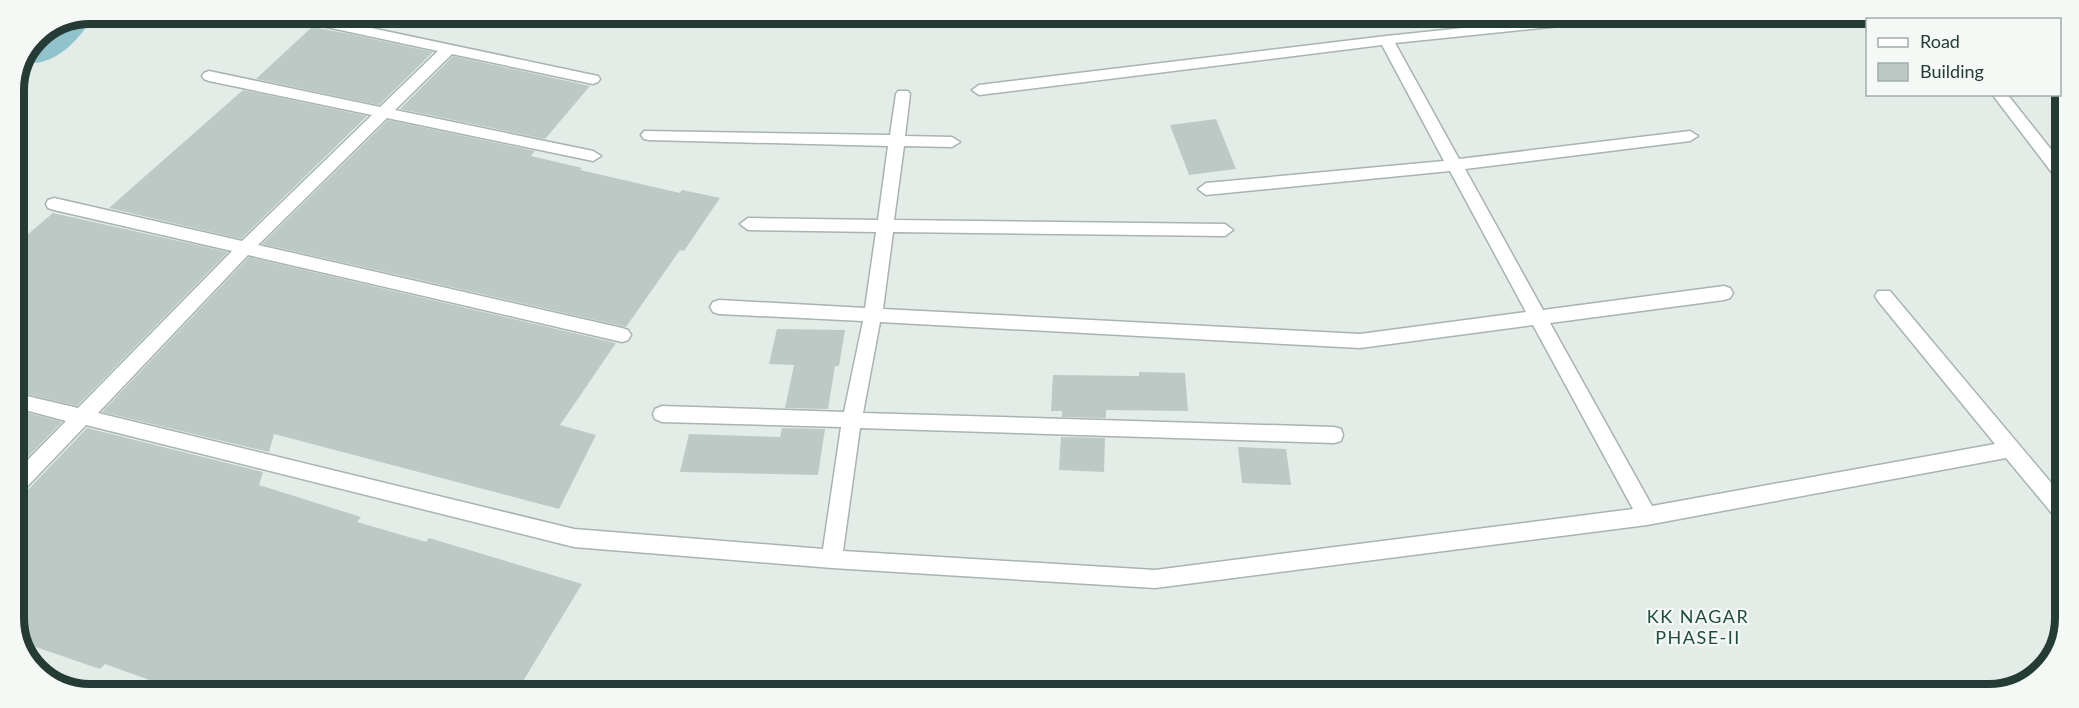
<svg xmlns="http://www.w3.org/2000/svg" width="2079" height="708" font-family="Lato,sans-serif">
<style>
.lines{fill:none;stroke-linecap:round;stroke-linejoin:round}
.river{fill:#91c3cc;fill-rule:evenodd}
.building{fill:#bcc9c4}
.minor-casing{stroke:#a7b4af;stroke-width:3}
.minor{fill:#fff;fill-rule:evenodd}
.labels{text-anchor:middle;stroke-width:4.5;stroke-linejoin:round;paint-order:stroke}
.neighbourhood-label{font-size:18px;letter-spacing:1.5px;fill:#224c42;stroke:#f4f9f6}
.rim{fill:none;stroke:#253c36;stroke-width:8}
</style>
<rect width="100%" height="100%" fill="#e4ece8"/>
<g class="lines">
<!-- river -->
<path class="river" d="M80,18l6,9c-13,19 -37,41 -62,35l12,-26z"/>
</g>
<!-- building -->
<g class="building">
<path d="M312,27l38,7 83,18 -54,53 -123,-26z"/>
<path d="M453,56l137,30 -45,53 -145,-30z"/>
<path d="M243,90l124,26 -126,123 -132,-31z"/>
<path d="M1216,119l20,50 -47,6 -19,-50z"/>
<path d="M388,120l147,31 -4,5 51,12 -2,2 100,23 2,-3 38,8 -36,53 -4,-1 -54,77 -364,-83z"/>
<path d="M53,213l175,39 -151,154 -63,-15v-145z"/>
<path d="M249,257l367,86 -56,82 36,10 -37,74 -285,-75 -5,18 -167,-40z"/>
<path d="M777,329l68,1 -6,36h-4l-7,43 -43,-1 9,-43 -25,-1z"/>
<path d="M1139,372l46,1 3,38 -82,-1v8l-44,-1v-6h-11l2,-36 86,1z"/>
<path d="M14,409l48,13 -48,49z"/>
<path d="M87,428l176,44 -4,13 102,32 -4,5 69,20 3,-4 153,46 -65,107h-337l-75,-27 -5,5 -79,-27 -7,-19v-126l9,-2z"/>
<path d="M782,428l43,1 -7,46 -138,-3 9,-38 91,3z"/>
<path d="M1061,437l44,1 -1,34 -45,-2z"/>
<path d="M1238,447l48,2 5,36 -49,-2z"/>
</g>
<g class="lines">
<defs>
<g id="minor">
<path d="M278,14h27l293,62 2,3 -2,3 -5,2 -141,-30 -57,56 198,41 8,5 -8,5 -206,-43 -129,127 364,83 6,2 3,5 -3,5 -6,2 -374,-87 -150,158 476,116 249,20 18,-122 -179,-5 -7,-3 -2,-5 2,-5 7,-3 182,6 19,-91 -144,-7 -6,-2 -3,-5 3,-5 6,-2 146,8 11,-76 -128,-2 -8,-6 8,-6 130,2 10,-74 -239,-6 -5,-1 -3,-4 3,-4 246,4 6,-41 2,-3h10l2,3 -5,42 47,1 8,5 -8,5 -48,-1 -10,74 331,4 8,6 -8,6 -332,-4 -10,77 477,25 166,-22 -76,-141 -244,24 -8,-6 8,-6 238,-22 -62,-116 -403,50 -7,-5 7,-5 407,-49 185,-19h44l-7,4 -213,22 64,116 231,-28 8,5 -8,5 -225,28 78,141 181,-24 6,2 3,5 -3,5 -6,2 -174,23 102,183 343,-62 -117,-143 -3,-5 3,-5h12l173,206 -1,23 -7,-3 -49,-59 -359,67 -492,63 -323,-20 -258,-21 -488,-122 -65,68 -7,2v-21l52,-53 -52,-14v-14l64,15 154,-157 -178,-41 -6,-2 -2,-4 2,-4 6,-2 188,43 130,-126 -163,-34 -5,-2 -2,-3 2,-3 5,-2 171,36 58,-56 -153,-33zM880,322l480,26 173,-23 100,184 -478,61 -312,-19 17,-123 474,15 7,-2 2,-6 -2,-6 -7,-2 -471,-14z"/>
<path d="M1937,17h14l1,3h-14z"/>
<path d="M2060,89h5v10l-10,-2 -2,-3h7z"/>
<path d="M1992,94h15l58,73v16l-6,-1z"/>
</g>
</defs>
<!-- minor casing -->
<use href="#minor" class="minor-casing"/>
<!-- minor -->
<use href="#minor" class="minor"/>
</g>
<g class="labels">
<!-- neighbourhood labels -->
<g class="neighbourhood-label">
<text x="1698" y="623">KK NAGAR<tspan x="1698" dy="21">PHASE-II</tspan></text>
</g>
</g>
<!-- crop -->
<path d="M0 0H2079V708H0ZM90 24H1989A66 66 0 0 1 2055 90V618A66 66 0 0 1 1989 684H90A66 66 0 0 1 24 618V90A66 66 0 0 1 90 24Z" fill="#f4f9f6" fill-rule="evenodd"/>
<path class="rim" d="M90 24H1989A66 66 0 0 1 2055 90V618A66 66 0 0 1 1989 684H90A66 66 0 0 1 24 618V90A66 66 0 0 1 90 24Z"/>
<!-- legend -->
<rect x="1866" y="18" width="195" height="78" fill="#f4f9f6" stroke="#a1ada9" stroke-width="1.5"/>
<rect x="1878" y="38" width="30" height="9" fill="#ffffff" stroke="#a1ada9" stroke-width="1.5"/>
<text x="1920" y="48" font-size="18" fill="#253c36">Road</text>
<rect x="1878" y="63" width="30" height="18" fill="#bcc9c4" stroke="#a1ada9" stroke-width="1.5"/>
<text x="1920" y="78" font-size="18" fill="#253c36">Building</text>
</svg>
